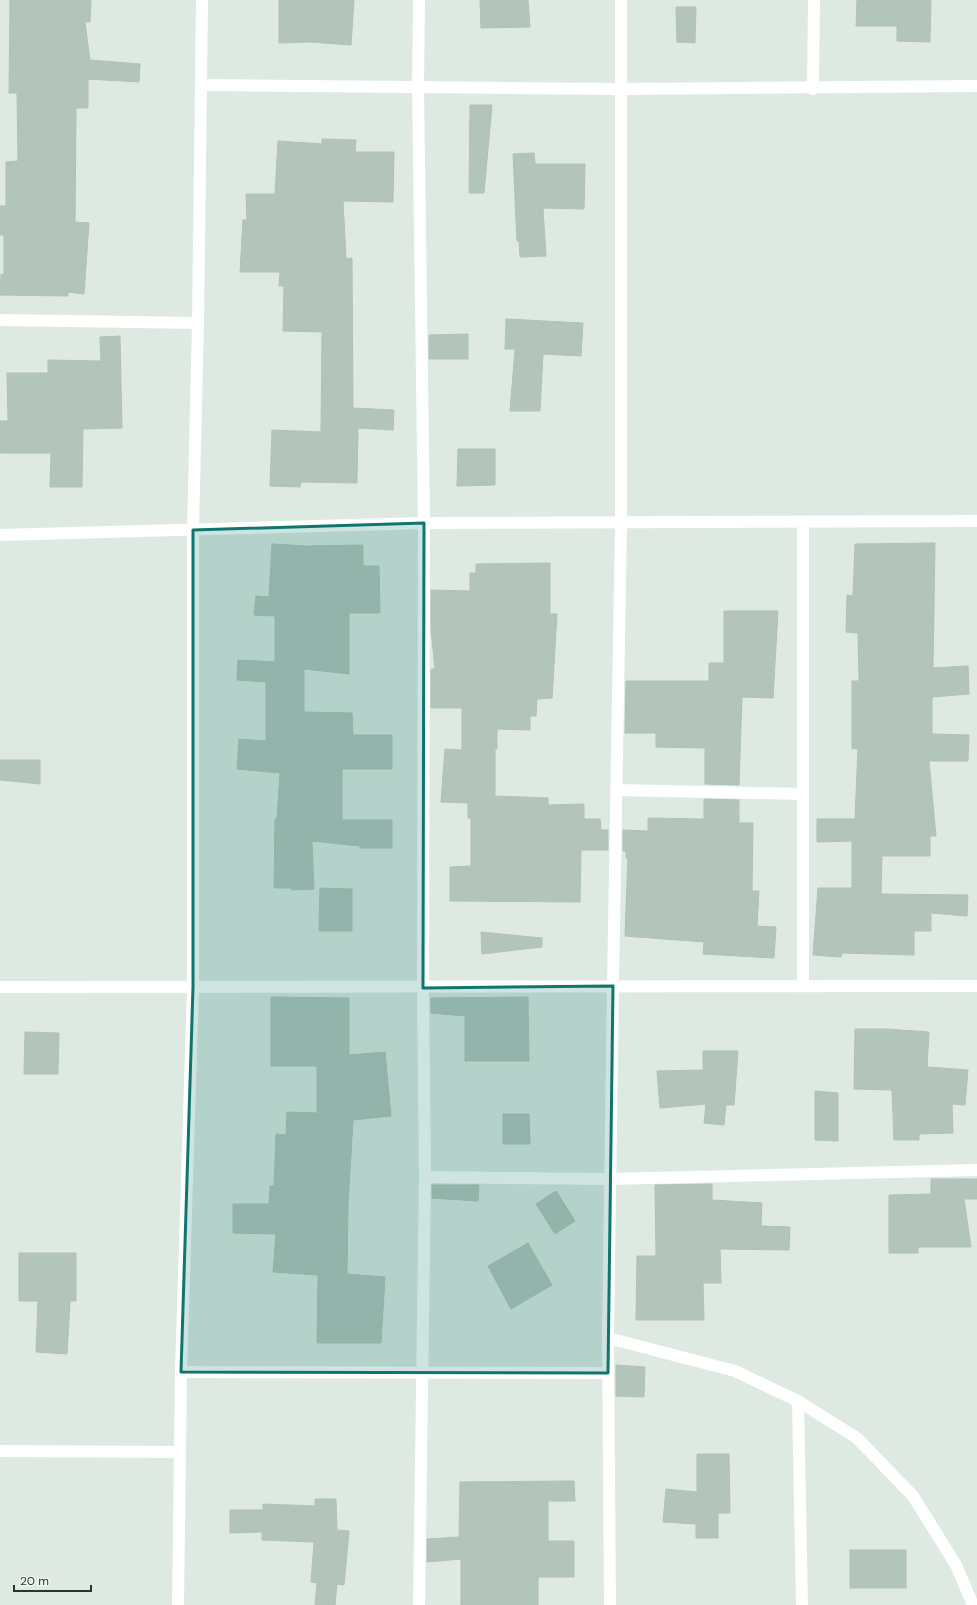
<svg xmlns="http://www.w3.org/2000/svg" width="977" height="1605" font-family="'DM Sans',sans-serif">
<style>
.building{fill:#b3c4ba;stroke:#b0c2b7}
.lines{fill:none;stroke-linecap:round;stroke-linejoin:round}
.minor{stroke:#fff;stroke-width:12}
.marked{fill:#0f766e;fill-opacity:0.2;stroke:#0f766e;stroke-width:3;stroke-linejoin:round}
</style>
<rect width="100%" height="100%" fill="#dee9e2"/>
<!-- building -->
<g class="building">
<path d="M10,0h81l-1,22h-5l5,38 50,4 -1,18 -51,-3v29h-12l-1,114 14,1 -5,71 -16,-2v4l-68,-1 1,-21 3,1v-40h-4v-29h6v-44l12,-1 -1,-68h-8z"/>
<path d="M279,0h75l-3,45 -41,-3 -31,1z"/>
<path d="M480,0h48l2,27 -49,1z"/>
<path d="M857,0h74l-1,42 -33,-1v-15h-41z"/>
<path d="M676,7h20l-1,36 -18,-1z"/>
<path d="M470,105h22l-8,88h-15z"/>
<path d="M322,139l34,1 -1,12h39l-1,50 -50,-1 3,58 6,-1 1,150 41,2 -1,20 -35,-2 -1,55 -56,-1 -1,5 -30,-1 2,-56 49,2 1,-100 -39,-1 1,-45h-5l1,-14h-40l3,-52h4l-1,-26h29l3,-53 44,3z"/>
<path d="M534,153l1,11h50l-1,45 -41,-1 3,48 -26,1 -1,-16h-2l-4,-87z"/>
<path d="M506,319l77,4 -2,33 -38,-2 -3,57h-30l5,-62h-10z"/>
<path d="M468,334v25h-39v-24z"/>
<path d="M120,336l2,92 -39,1 -1,58h-32l1,-34h-51v-32h8l-1,-48h41v-13l53,1 -1,-24z"/>
<path d="M458,449h37v36l-38,1z"/>
<path d="M935,543l-2,125 35,-2 1,28 -37,3v37l37,1 -1,26h-39l7,75h-6v20h-48l-1,38 87,1 -1,21 -36,-3v18h-17v24l-72,-2 -1,4 -28,-2 5,-67h34v-47l-35,1v-23h38l3,-71 -6,1v-68h7l-1,-48 -12,-1 1,-37 6,1 2,-52z"/>
<path d="M272,544l34,2 57,-1v21h16l1,47h-31v61l-45,-5v43l48,1 1,22h39v34h-50v51h50v28h-32v-2l-48,-5 2,48 -22,1 -1,-2h-17l1,-69h2l3,-46 -43,-4 2,-30 27,2v-59l-29,-2 1,-20 37,2v-46l-21,-1 2,-19 13,1z"/>
<path d="M550,563v51h7l-5,84 -15,1 -1,17h-6v14l-33,-1v20h-2v47l53,2v7l36,-1v15h16l1,11h7v20h-27l-1,52 -130,-1v-34l21,-1v-48h-3v-15l-27,-1 4,-53 17,1v-42h-31v-39h4l-4,-40v-39l39,1v-18h6v-9z"/>
<path d="M724,611h54l-5,87 -31,-1 -3,88 -34,-1v-36l-49,-1v-14h-31l1,-52h83v-18h15z"/>
<path d="M0,760h40v24l-40,-4z"/>
<path d="M704,799l35,1v23h14l-1,68h7l-2,35 19,1 -2,31 -71,-4 1,-12 -79,-6 3,-78h-2v-7h-3v-21l25,1v-13l56,1z"/>
<path d="M320,888l32,1v42h-33z"/>
<path d="M481,932l61,6v9l-60,7z"/>
<path d="M271,997l78,1v57l36,-3 6,64 -38,4 -5,85 -1,69 38,3 -4,66h-64l1,-68 -45,-3 3,-38 -43,-1v-29h36l1,-18h4l2,-52 10,1 1,-23 30,1v-47h-46z"/>
<path d="M528,997l1,64h-64v-45l-34,-3v-15z"/>
<path d="M855,1029h31l43,3 -2,35 41,3 -3,35 -13,-1 1,29 -34,1v6h-25l-2,-50 -38,-1z"/>
<path d="M25,1032l34,1 -1,41h-34z"/>
<path d="M703,1051h35l-4,54h-8l-2,20 -20,-2 2,-19 -46,4 -3,-37 46,-1z"/>
<path d="M815,1091l23,2v48l-23,-1z"/>
<path d="M503,1114h26l1,30h-27z"/>
<path d="M931,1179h46v20h-13l7,48h-53v6h-29v-58l42,-1z"/>
<path d="M712,1184v16l50,3 -1,23 29,1 -1,23 -69,-1 1,34h-18l1,37h-68l1,-64h19l-1,-71z"/>
<path d="M432,1185h47l-1,16 -46,-3z"/>
<path d="M556,1191l19,30 -20,13 -19,-30z"/>
<path d="M528,1243l24,42 -41,24 -23,-43z"/>
<path d="M19,1253h57v48h-6l-3,53 -31,-2 2,-51h-19z"/>
<path d="M616,1365l29,2 -1,30 -28,-1z"/>
<path d="M697,1454h32l1,59h-12v25h-22v-14l-33,-2 3,-33 31,3z"/>
<path d="M574,1481l1,20h-27v40h26v36h-36v28h-77v-46l-34,3v-23l32,-2 1,-55z"/>
<path d="M315,1499h21l1,31 12,1 -5,54 -7,-1 -2,21h-20l2,-22 -6,-1 3,-40 -52,-2v-8l-32,1v-23h33v-6l52,2z"/>
<rect x="850" y="1550" width="56" height="38"/>
</g>
<g class="lines">
<!-- minor -->
<g class="minor">
<path d="M419,0l-1,88 6,435 -1,465 2,189 -6,428"/>
<path d="M201,85l419,4 357,-3"/>
<path d="M813,89l1,-89"/>
<path d="M0,320l198,3"/>
<path d="M0,535l424,-12 553,-2"/>
<path d="M616,790l187,4"/>
<path d="M803,986v-464"/>
<path d="M0,987l977,-1"/>
<path d="M425,1177l185,2 367,-9"/>
<path d="M608,1338l127,33 63,30 59,37 56,58 43,69 17,40"/>
<path d="M181,1372l427,1"/>
<path d="M798,1401l4,204"/>
<path d="M0,1451l180,1"/>
<path d="M178,1605l3,-233 12,-385v-457l5,-207 4,-323"/>
<path d="M610,1605l-2,-267 5,-352 8,-462v-524"/>
</g>
</g>
<!-- marked area -->
<path class="marked" d="M424,523l-1,465 190,-2 -5,387 -427,-1 12,-385v-457z"/>
<!-- scale -->
<path d="M14 1585v6h77v-6" fill="none" stroke="#20382d" stroke-width="2"/>
<text x="20" y="1585" font-size="12" fill="#20382d" stroke="#eef6f0" stroke-width="3" paint-order="stroke">20 m</text>
</svg>
